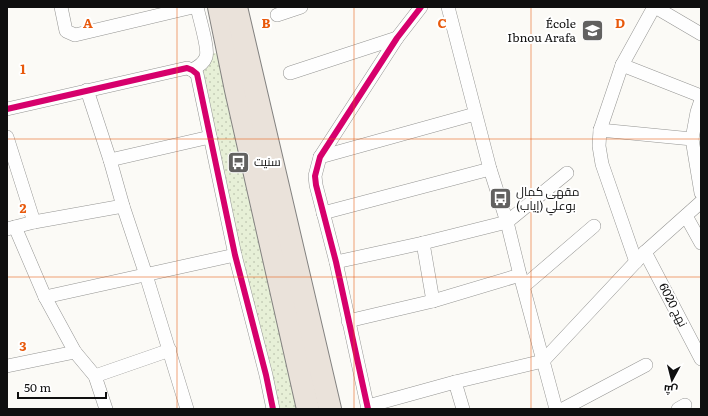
<svg xmlns="http://www.w3.org/2000/svg" width="708" height="416" font-family="Literata,Cairo,serif">
<style>
.grass{fill:url(#grass-dots)}
.lines{fill:none;stroke-linecap:round;stroke-linejoin:round}
.minor-casing{stroke:#959593;stroke-width:14}
.trunk-casing{stroke:#838280;stroke-width:24}
.minor{stroke:#fefefe;stroke-width:13}
.trunk{stroke:#eae2da;stroke-width:22}
.cycleway-casing{stroke:#fff;stroke-width:8}
.cycleway{stroke:#d6006c;stroke-width:6}
.grid{fill:none;stroke:#e8590c;stroke-width:1;stroke-opacity:0.55}
.labels{text-anchor:middle;stroke-width:4;stroke-linejoin:round;paint-order:stroke}
.poi-label{font-size:12px;fill:#0f0f0f;stroke:#fff;text-anchor:start}
.street-label{font-size:12px;fill:#0f0f0f;stroke:#fff}
.grid-label{font-size:13px;text-anchor:middle;font-weight:bold;fill:#e8590c;stroke:#fff;stroke-width:4;stroke-linejoin:round;paint-order:stroke}
</style>
<defs>
<pattern id="grass-dots" width="8" height="8" patternUnits="userSpaceOnUse"><rect width="8" height="8" fill="#e7f0d7"/><path d="M2 2h.1M6 6h.1" fill="none" stroke="#c5cdb7" stroke-width="1.8" stroke-linecap="round"/></pattern>
</defs>
<rect width="100%" height="100%" fill="#fbfaf6"/>
<!-- grass -->
<path class="grass" d="M217,53l84,356h-26l-77,-353z"/>
<g class="lines">
<defs>
<g id="minor">
<path d="M61,7l5,24 9,4 118,-28"/>
<path d="M448,7l42,162 17,53 13,53 36,134"/>
<path d="M655,7l46,27"/>
<path d="M277,15l24,-8"/>
<path d="M622,65l79,31"/>
<path d="M192,70c6,-3 12,-7 14,-13 3,-8 -7,-40 -9,-50"/>
<path d="M290,73l107,-35"/>
<path d="M87,90l23,70 13,46 23,69 41,134"/>
<path d="M701,100l-4,12 -5,27 9,54"/>
<path d="M7,109l180,-41 5,2 5,4 38,181 31,120 7,34"/>
<path d="M600,130l92,9"/>
<path d="M7,137l27,85"/>
<path d="M320,157l155,-43"/>
<path d="M110,160l100,-23"/>
<path d="M323,213l167,-44"/>
<path d="M686,216l15,27"/>
<path d="M15,227l30,70 30,55 20,24 11,33"/>
<path d="M7,229l27,-7 89,-16"/>
<path d="M423,243l10,58"/>
<path d="M645,252l56,107"/>
<path d="M336,262l87,-19 84,-21 60,-49"/>
<path d="M636,262l-34,-98 -3,-18 1,-16 22,-65 32,-58"/>
<path d="M524,286l70,-60"/>
<path d="M45,297l190,-42"/>
<path d="M348,321l85,-20 87,-26"/>
<path d="M7,366l68,-14"/>
<path d="M95,376l75,-26"/>
<path d="M455,382l88,-21 102,-109 56,-50"/>
<path d="M368,406l87,-24 8,27"/>
<path d="M368,409l-32,-147 -20,-77 -1,-9 5,-19 77,-119 24,-31"/>
<path d="M563,409l83,-44"/>
<path d="M678,409l7,-4"/>
</g>
<g id="trunk">
<path d="M219,7l17,83 72,319"/>
<path d="M236,7l94,402"/>
</g>
</defs>
<!-- minor casing -->
<use href="#minor" class="minor-casing"/>
<!-- trunk casing -->
<use href="#trunk" class="trunk-casing"/>
<!-- minor -->
<use href="#minor" class="minor"/>
<!-- trunk -->
<use href="#trunk" class="trunk"/>
<defs>
<g id="cycleway">
<path d="M7,109l180,-41 5,2 5,4 38,181 31,120 7,34"/>
<path d="M368,409l-32,-147 -20,-77 -1,-9 5,-19 77,-119 24,-31"/>
</g>
</defs>
<!-- cycleway casing -->
<use href="#cycleway" class="cycleway-casing"/>
<!-- cycleway -->
<use href="#cycleway" class="cycleway"/>
</g>
<!-- grid -->
<path class="grid" d="M177,7v402M354,7v402M531,7v402M7,139h694M7,277h694"/>
<!-- icons -->
<defs>
<symbol id="school-square" viewBox="-11 -11 22 22"><rect x="-9" y="-9" width="18" height="18" rx="4" fill="#626160" stroke="#fff"/><path d="M0-5L7-2L0 1L-7-2ZM-4 1L0 2.5L4 1V4Q0 6-4 4Z" fill="#fff"/></symbol>
<symbol id="bus-square" viewBox="-11 -11 22 22"><rect x="-9" y="-9" width="18" height="18" rx="4" fill="#626160" stroke="#fff"/><path d="M-5-6H5V4H4V6H2V4H-2V6H-4V4H-5ZM-3.5-4V0h7V-4ZM-3.5 1.2v1.5H-2V1.2ZM2 1.2v1.5H3.5V1.2Z" fill="#fff"/></symbol>
</defs>
<g fill-rule="evenodd">
<use href="#school-square" x="580" y="18" width="25" height="25"/>
<use href="#bus-square" x="226" y="150" width="25" height="25"/>
<use href="#bus-square" x="488" y="186" width="25" height="25"/>
</g>
<g class="labels">
<!-- poi labels -->
<g class="poi-label">
<text x="576" y="28" text-anchor="end">École<tspan x="576" dy="14">Ibnou Arafa</tspan></text>
<text x="254" y="166">سنيت</text>
<text x="516" y="196">مقهى كمال<tspan x="516" dy="14">بوعلي (إياب)</tspan></text>
</g>
<!-- street labels -->
<g class="street-label">
<text transform="translate(673 305) rotate(63)" y="4">نهج 6020</text>
</g>
</g>
<g class="grid-label">
<text x="88" y="28">A</text>
<text x="266" y="28">B</text>
<text x="442" y="28">C</text>
<text x="620" y="28">D</text>
<text x="23" y="74">1</text>
<text x="23" y="213">2</text>
<text x="23" y="351">3</text>
</g>
<!-- border -->
<rect width="708" height="416" fill="none" stroke="#0f0f0f" stroke-width="16"/>
<!-- north arrow -->
<g transform="translate(672 380) rotate(187)" stroke="#ffffff" stroke-width="3" paint-order="stroke">
<path d="M0-3L7 15L0 10L-7 15Z" fill="#0f0f0f"/>
<text y="-6" font-size="11" font-weight="bold" text-anchor="middle" fill="#0f0f0f">ش</text>
</g>
<!-- scale -->
<path d="M18 392v6h88v-6" fill="none" stroke="#0f0f0f" stroke-width="2"/>
<text x="24" y="392" font-size="12" fill="#0f0f0f" stroke="#ffffff" stroke-width="3" paint-order="stroke">50 m</text>
</svg>
